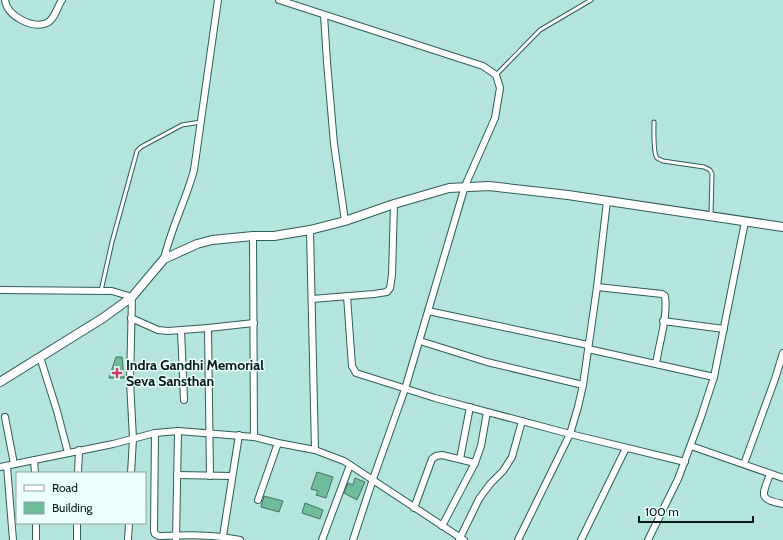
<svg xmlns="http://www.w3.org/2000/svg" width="783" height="540" font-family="Cabin,sans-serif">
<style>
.building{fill:#6fbc9c;stroke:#496f5f}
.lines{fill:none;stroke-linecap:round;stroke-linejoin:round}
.service-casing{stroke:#2f5c57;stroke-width:5}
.minor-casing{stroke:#2f5c57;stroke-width:8}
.tertiary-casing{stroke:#2f5c57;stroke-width:10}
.service{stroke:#fff;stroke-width:3}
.minor{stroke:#fff;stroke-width:6}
.tertiary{stroke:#fff;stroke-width:8}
.poi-dot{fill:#ca3c69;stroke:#ebfffc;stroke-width:1.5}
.labels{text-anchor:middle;stroke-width:3;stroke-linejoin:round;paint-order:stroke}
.poi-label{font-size:14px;font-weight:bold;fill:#071a18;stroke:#ebfffc;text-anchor:start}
</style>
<rect width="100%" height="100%" fill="#b3e4de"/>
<!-- building -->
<g class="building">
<path d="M116,357h6l2,21h-15z"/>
<path d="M317,472l16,5 -7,21 -10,-3 2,-4 -7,-2z"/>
<path d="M355,478l10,4 -8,18 -13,-7 4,-10 5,2z"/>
<path d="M264,496l19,5 -4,11 -18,-5z"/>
<path d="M305,503l18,7 -3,9 -18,-6z"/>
</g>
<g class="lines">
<defs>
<g id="service">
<path d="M496,75l44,-45 51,-30"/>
<path d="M654,122c0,7 -1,31 3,36 1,1 5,2 6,3l41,6 6,3 2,4 -1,40"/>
<path d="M101,291l11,-49 25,-91 4,-4 41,-22 19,-3"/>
</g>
<g id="minor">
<path d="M5,0c2,16 27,29 42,23 8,-4 10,-16 15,-23"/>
<path d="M279,0l204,66 13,9 4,13 -5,30 -30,68 -60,203 -32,90 -20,61"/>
<path d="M324,15l3,47 7,82 11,77"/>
<path d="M310,230l5,220"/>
<path d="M253,236l1,201"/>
<path d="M164,259c7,-31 22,-59 30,-89l24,-170"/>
<path d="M597,287l65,7 3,2c3,20 -6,48 -9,68"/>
<path d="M0,290l112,1 20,6 -2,84 3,58 -2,34"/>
<path d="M347,296l5,70 4,7 79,25 135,36 115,28"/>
<path d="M312,299l62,-5 13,-2 3,-4 2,-13 2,-71"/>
<path d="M428,311l160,34"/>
<path d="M131,318l27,12 10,1 40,-3 46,-5"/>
<path d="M663,321l61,8"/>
<path d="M208,328l2,148"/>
<path d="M181,330l3,70"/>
<path d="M420,341l67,21 96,23"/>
<path d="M588,349l126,28"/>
<path d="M40,357l17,54 11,42"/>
<path d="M5,417l9,47"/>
<path d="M155,433l-1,98 1,3 4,2c28,-1 54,-2 81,4"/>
<path d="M691,446l92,32"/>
<path d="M460,459l10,-52"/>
<path d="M34,460l1,13"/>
<path d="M744,464l31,-85 8,-26"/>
<path d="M7,466l6,74"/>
<path d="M0,467l113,-23 42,-11 23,-2 76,6 24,6 37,7 29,11 120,79"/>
<path d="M78,473l1,-23"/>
<path d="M770,474c-8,22 -12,25 13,30"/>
<path d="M177,475l55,1"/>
<path d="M258,500l20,-57"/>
<path d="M414,508l18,-49 4,-3 6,-1 33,8"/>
<path d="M36,523v17"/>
<path d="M442,526l33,-63 6,-17 6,-34"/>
<path d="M223,536l16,-101"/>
<path d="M77,540v-17"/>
<path d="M128,540l1,-17"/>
<path d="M176,540l2,-109"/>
<path d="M322,540l28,-75"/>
<path d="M459,540l20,-41 11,-15 13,-13 9,-14 10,-36"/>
<path d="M518,540l52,-106 8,-27 5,-22 14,-98 10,-86"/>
<path d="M581,540l45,-92"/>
<path d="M648,540l30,-61 23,-62 13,-40 31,-155"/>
</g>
<path id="tertiary" d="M0,382l103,-64 29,-21 32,-38 33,-15 15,-4 41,-4h21l36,-6 35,-9 49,-17 55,-16 40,-2 79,9 215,32"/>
</defs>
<!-- service casing -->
<use href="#service" class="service-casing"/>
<!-- minor casing -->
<use href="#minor" class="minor-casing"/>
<!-- tertiary casing -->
<use href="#tertiary" class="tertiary-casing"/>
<!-- service -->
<use href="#service" class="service"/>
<!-- minor -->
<use href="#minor" class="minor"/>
<!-- tertiary -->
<use href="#tertiary" class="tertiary"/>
</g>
<!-- markers -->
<path class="poi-dot" d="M115 367h4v4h4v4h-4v4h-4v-4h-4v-4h4z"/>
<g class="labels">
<!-- poi labels -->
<g class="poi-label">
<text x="126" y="370">Indra Gandhi Memorial<tspan x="126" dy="16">Seva Sansthan</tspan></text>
</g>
</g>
<!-- legend -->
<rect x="16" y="472" width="130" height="52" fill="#ebfffc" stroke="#90a3a1"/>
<rect x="24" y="485" width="20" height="6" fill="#ffffff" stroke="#90a3a1"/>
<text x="52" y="492" font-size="12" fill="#071a18">Road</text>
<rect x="24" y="502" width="20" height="12" fill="#6fbc9c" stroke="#90a3a1"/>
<text x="52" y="512" font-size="12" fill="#071a18">Building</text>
<!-- scale -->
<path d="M639 516v6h114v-6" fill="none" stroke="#071a18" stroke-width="2"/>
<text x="645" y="516" font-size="12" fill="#071a18" stroke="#ebfffc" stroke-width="3" paint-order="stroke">100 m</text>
</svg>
